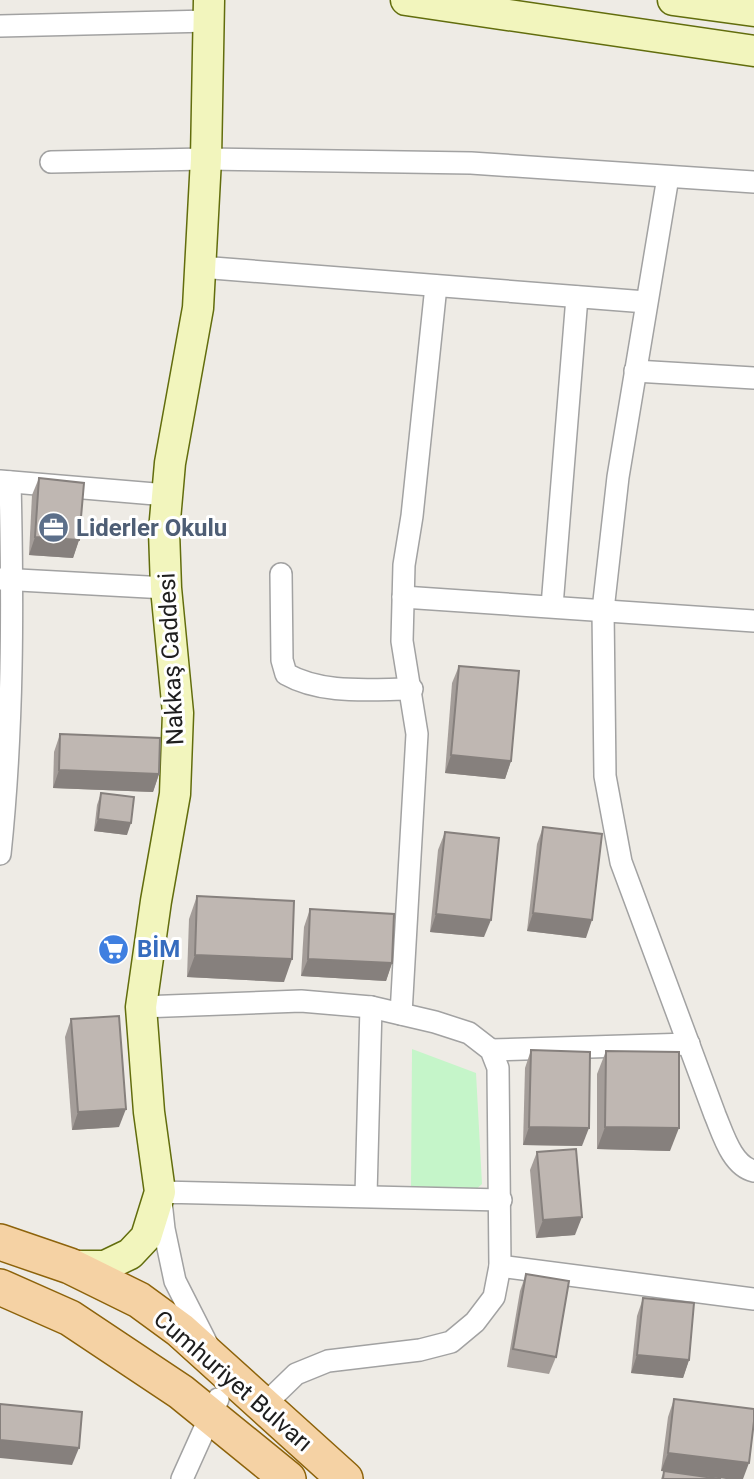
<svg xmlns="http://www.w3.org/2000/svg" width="754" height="1479" font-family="Roboto,sans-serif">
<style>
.park{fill:#c5f5c9}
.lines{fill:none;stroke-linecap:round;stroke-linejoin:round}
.street-casing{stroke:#a2a2a2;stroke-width:24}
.secondary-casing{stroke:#626d0d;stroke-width:33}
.primary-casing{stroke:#8d630b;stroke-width:38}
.street{stroke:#fff;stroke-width:21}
.secondary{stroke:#f2f5bd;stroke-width:30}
.primary{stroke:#f5d2a4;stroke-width:35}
.wall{fill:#a49d99}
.shaded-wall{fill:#86807d}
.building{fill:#bfb7b2;stroke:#86807d;stroke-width:2}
.labels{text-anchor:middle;stroke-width:6;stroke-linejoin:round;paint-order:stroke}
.service-label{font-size:24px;font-weight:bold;fill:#4e5e75;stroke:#fff;text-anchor:start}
.street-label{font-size:24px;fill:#1e1e1e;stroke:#fff}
.shop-label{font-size:24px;font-weight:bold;fill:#366cbe;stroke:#fff;text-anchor:start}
</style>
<rect width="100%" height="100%" fill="#eeebe5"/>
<!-- park -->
<path class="park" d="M412,1049l64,24 6,111 -9,8 -62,-4z"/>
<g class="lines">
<defs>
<g id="street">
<path d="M0,26l209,-5"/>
<path d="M51,162l155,-3 265,4 283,19"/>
<path d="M668,177l-50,300 -15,133 2,166 16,86 94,253c8,19 17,51 39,56"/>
<path d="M200,267l446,35"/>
<path d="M635,371l119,7"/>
<path d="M0,481l167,14"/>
<path d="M281,574l1,86 4,14c37,21 85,15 126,15"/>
<path d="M0,579l166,9"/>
<path d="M403,597l351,24"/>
<path d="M552,606l25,-309"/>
<path d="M0,854c13,-124 13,-248 10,-372"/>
<path d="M141,1007l160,-6 70,6 64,15 34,11 22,17 7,18 2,198 -6,31 -19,25 -24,20 -31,8 -92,11 -32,13 -33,32"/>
<path d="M401,1014l16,-280 -15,-93 2,-76 8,-49 24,-230"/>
<path d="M491,1050l198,-6"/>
<path d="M366,1195l5,-188"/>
<path d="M500,1266l254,33"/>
<path d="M207,1344l-32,-63 -11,-52 -4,-37 341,8"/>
<path d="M182,1479l36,-80"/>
</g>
<g id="secondary">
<path d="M406,0l348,51"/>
<path d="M673,0l81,11"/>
<path d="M70,1266h35l25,-12 16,-17 14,-45 -11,-80 -8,-105 15,-106 19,-107 3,-81 -12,-125 -2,-57 6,-68 28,-155 8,-149 3,-159"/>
</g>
<g id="primary">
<path d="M0,1242l70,24 69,34 41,30 165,149"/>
<path d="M0,1287l70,31 111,74 107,87"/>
</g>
</defs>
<!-- street casing -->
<use href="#street" class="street-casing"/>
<!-- secondary casing -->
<use href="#secondary" class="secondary-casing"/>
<!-- primary casing -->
<use href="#primary" class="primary-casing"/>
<!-- street -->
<use href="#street" class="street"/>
<!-- secondary -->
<use href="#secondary" class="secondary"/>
<!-- primary -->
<use href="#primary" class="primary"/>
</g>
<!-- wall -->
<g class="wall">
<path d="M39,478l40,62 -6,18 -44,-3 3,-60z"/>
<path d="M459,666l52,95 -6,18 -60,-6 7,-90z"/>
<path d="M60,734l99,40 -6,18 -100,-4 1,-36z"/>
<path d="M101,793l26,42 -33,-4 3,-26z"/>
<path d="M543,827l43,111 -59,-7 10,-87z"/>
<path d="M445,832l39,105 -54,-5 8,-82z"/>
<path d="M197,896l87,86 -97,-5 2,-58z"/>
<path d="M310,909l82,54 -6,18 -85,-5 3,-49z"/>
<path d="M71,1019l48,108 -47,3 -7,-93z"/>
<path d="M531,1050l51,96 -59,-1 2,-77z"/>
<path d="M606,1051l64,100 -73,-2v-75z"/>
<path d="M537,1152l38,83 -39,3 -6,-68z"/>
<path d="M526,1274l30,83 -7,17 -42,-7 13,-76z"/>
<path d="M643,1298l46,62 -6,18 -52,-5 6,-57z"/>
<path d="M674,1399l21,76 26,4h-60l3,-8h-3l7,-54z"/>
</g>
<!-- shaded-wall -->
<g class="shaded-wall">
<path d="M35,537l44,3 -6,18 -44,-3z"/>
<path d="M451,755l60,6 -6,18 -60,-6z"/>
<path d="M59,770l100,4 -6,18 -100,-4z"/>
<path d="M98,819l33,4 -4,12 -33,-4z"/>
<path d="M533,913l59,7 -6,18 -59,-7z"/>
<path d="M436,914l55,6 -7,17 -54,-5z"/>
<path d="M195,955l97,4 -8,23 -97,-5z"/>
<path d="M308,959l84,4 -6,18 -85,-5z"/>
<path d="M126,1109l-7,18 -47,3 6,-18z"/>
<path d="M529,1127l60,1 -7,18 -59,-1z"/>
<path d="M605,1127l74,1 -9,23 -73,-2z"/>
<path d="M582,1217l-7,18 -39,3 7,-18z"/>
<path d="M637,1355l52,5 -6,18 -52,-5z"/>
<path d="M0,1440l79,8 -7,17 -72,-7z"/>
<path d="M668,1453l81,10 -6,16h-17l-65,-8z"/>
</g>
<!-- building -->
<g class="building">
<path d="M39,478l45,5 -5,57 -44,-3z"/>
<path d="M459,666l60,5 -8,90 -60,-6z"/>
<path d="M60,734l100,4 -1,36 -100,-4z"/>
<path d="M101,793l33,4 -3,26 -33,-4z"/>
<path d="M543,827l59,7 -10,86 -59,-7z"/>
<path d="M445,832l54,6 -8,82 -55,-6z"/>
<path d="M197,896l97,5 -2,58 -97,-4z"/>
<path d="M310,909l84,5 -2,49 -84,-4z"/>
<path d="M119,1016l7,93 -48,3 -7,-93z"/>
<path d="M531,1050l59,2 -1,76 -60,-1z"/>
<path d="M606,1051l73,1v76l-74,-1z"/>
<path d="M576,1149l6,68 -39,3 -6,-68z"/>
<path d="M526,1274l43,7 -13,76 -43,-8z"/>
<path d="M643,1298l51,5 -5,57 -52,-5z"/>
<path d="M674,1399l80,10v12l-5,42 -81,-10z"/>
<path d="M0,1404l82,8 -3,36 -79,-8z"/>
<path d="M664,1471l57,8h-58z"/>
</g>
<!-- icons -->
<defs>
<symbol id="office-disc" viewBox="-11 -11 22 22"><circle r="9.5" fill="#5c6f8a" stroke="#fff"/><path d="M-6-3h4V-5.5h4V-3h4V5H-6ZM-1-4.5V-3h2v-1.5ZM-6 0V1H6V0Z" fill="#fff"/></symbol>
<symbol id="supermarket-disc" viewBox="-11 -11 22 22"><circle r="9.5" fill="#3f7fe0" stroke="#fff"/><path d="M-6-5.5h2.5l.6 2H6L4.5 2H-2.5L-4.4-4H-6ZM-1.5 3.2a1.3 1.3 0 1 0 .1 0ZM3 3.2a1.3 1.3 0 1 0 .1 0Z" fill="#fff"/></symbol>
</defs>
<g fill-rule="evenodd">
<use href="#office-disc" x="36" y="510" width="35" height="35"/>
<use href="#supermarket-disc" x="96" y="932" width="35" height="35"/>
</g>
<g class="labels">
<!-- service labels -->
<g class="service-label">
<text x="76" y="536">Liderler Okulu</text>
</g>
<!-- street labels -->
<g class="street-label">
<text transform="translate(171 659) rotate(-93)" y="8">Nakkaş Caddesi</text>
<text transform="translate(233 1381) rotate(41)" y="8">Cumhuriyet Bulvarı</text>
</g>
<!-- shop labels -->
<g class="shop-label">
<text x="137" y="957">BİM</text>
</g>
</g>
</svg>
